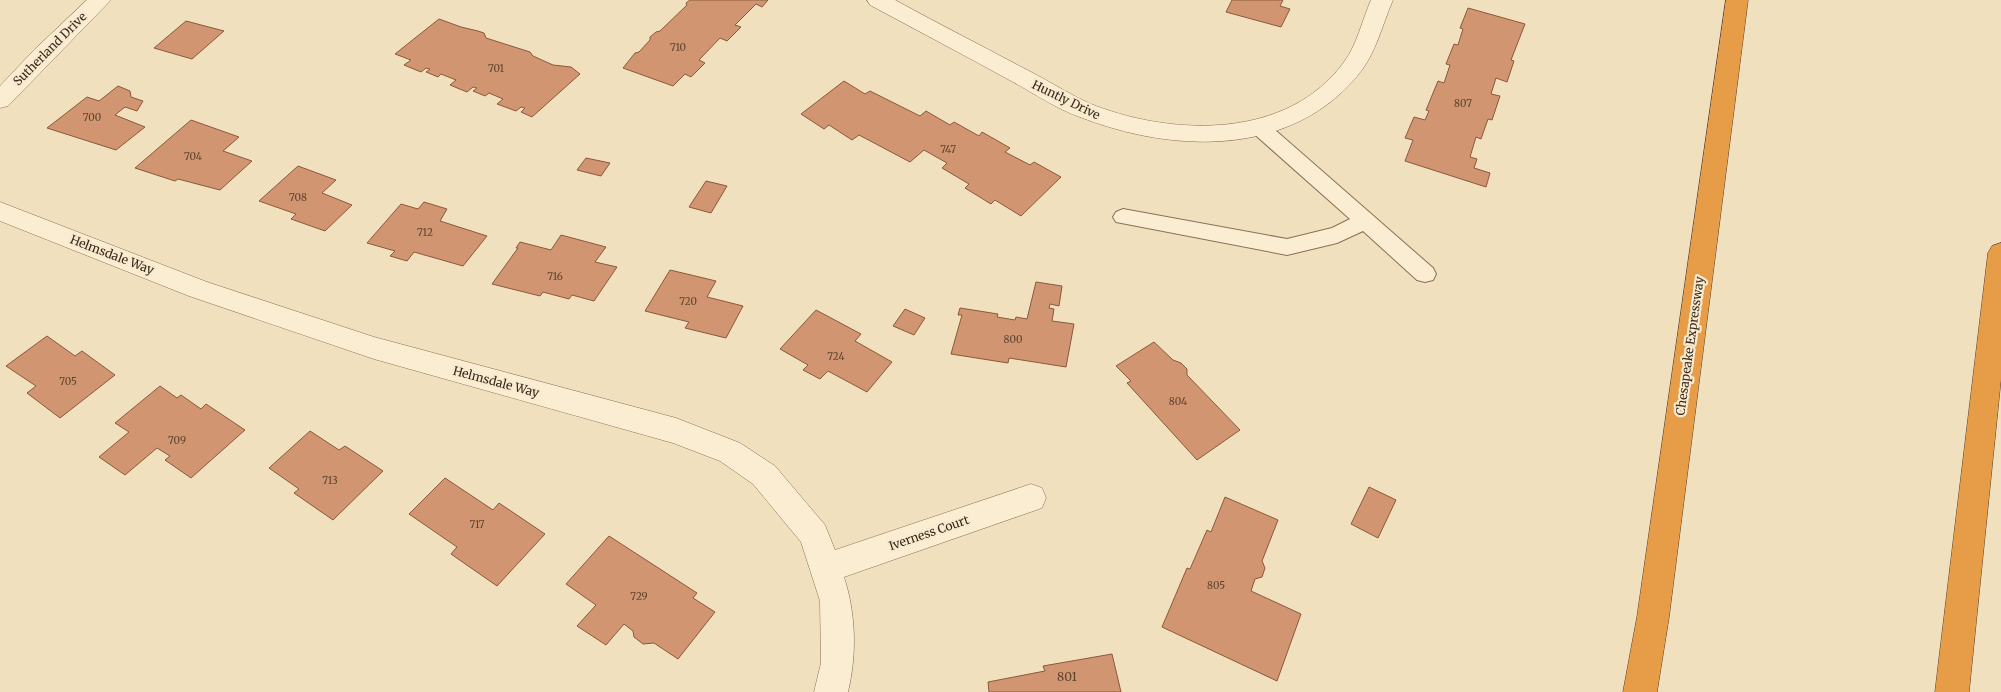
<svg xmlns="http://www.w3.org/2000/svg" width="2001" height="692" font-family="Merriweather,serif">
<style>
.building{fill:#d19671;stroke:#8b583a}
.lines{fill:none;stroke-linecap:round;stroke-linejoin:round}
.service-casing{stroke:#8a7056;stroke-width:2}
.minor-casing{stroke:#8a7056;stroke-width:1}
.motorway-casing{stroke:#573e2a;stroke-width:1}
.service{fill:#fbedd2;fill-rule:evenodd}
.minor{fill:#fbedd2;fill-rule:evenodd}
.motorway{fill:#e79c48;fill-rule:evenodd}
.labels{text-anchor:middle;stroke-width:4.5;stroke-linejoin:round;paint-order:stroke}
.number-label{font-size:10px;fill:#5e4430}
.street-label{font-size:12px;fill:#38281b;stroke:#f8eace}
.near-number-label{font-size:12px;fill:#5e4430}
</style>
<rect width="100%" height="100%" fill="#f1e0be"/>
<!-- building -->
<g class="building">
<path d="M690,0h78l-6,7 -6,-3 -21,21 6,2 -14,14 -7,-3 -21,22 6,3 -14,14 -6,-3 -12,12 -50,-18 12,-15 4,-1 11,-12v-3l6,-5 4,-1 27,-26 -1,-2z"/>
<path d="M1232,0h51l-3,6 10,3 -9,18 -55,-15z"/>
<path d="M1468,8l57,16 -14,36 3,1 -7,21 -11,-4 -5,16 9,2 -8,24 -4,-1 -7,20 -5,-2 -6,20 7,2 -3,9 16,5 -4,14 -81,-26 8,-21 -8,-2 9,-21 11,3 4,-9 -3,-1 12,-29 6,2 6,-18 -4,-1 8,-20 4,1 5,-16 -3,-1z"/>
<path d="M439,19l22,8 17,4 6,2 2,5 44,14 3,4 20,9 18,2 9,7 -48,43 -11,-5 4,-4 -4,-1 -5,4 -19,-7 6,-5 -14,-6 -4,3 -12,-5 4,-3 -4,-1 -6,5 -17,-7 6,-5 -15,-6 -3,3 -12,-5 4,-3 -4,-1 -5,4 -17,-7 7,-5 -16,-6z"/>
<path d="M186,21l38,10 -32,28 -38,-11z"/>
<path d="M844,81l21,13 5,-3 50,25 6,-5 24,14 4,-3 25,14 3,-4 28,16 -5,4 25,13 4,-3 27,15 -40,39 -26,-16 -4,4 -26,-16 4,-4 -27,-16 5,-5 -23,-13 -14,12 -51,-27 -7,5 -23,-15 -5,4 -23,-15z"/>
<path d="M118,86l12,5 1,6 12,4 -6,10 -12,-4 -10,8 30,12 -29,23 -69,-22 40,-31 12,4z"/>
<path d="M191,120l48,17 -16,14 29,10 -32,29 -42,-11 -3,2 -40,-13z"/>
<path d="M586,158l24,5 -9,13 -24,-6z"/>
<path d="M298,166l38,14 -14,13 30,12 -27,26 -34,-12 5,-5 -37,-13z"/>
<path d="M706,181l21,5 -16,27 -22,-6z"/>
<path d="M424,202l23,7 -7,12 47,15 -24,30 -49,-14 -7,9 -17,-5 5,-5 -28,-8 34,-39 17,5z"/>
<path d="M561,235l45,12 -11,15 22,5 -23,34 -22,-6 -3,4 -26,-7 -3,4 -48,-12 26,-36h-2l4,-6 31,8z"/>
<path d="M670,270l46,11 -9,16 36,9 -17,32 -41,-10 4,-6 -44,-11z"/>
<path d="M1036,282l26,4 -3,20 -9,-2 -1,4 5,1 -2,12 22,3 -8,43 -57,-9 -1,5 -57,-9 11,-39h-4l2,-7 38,6 -1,3 18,3 1,-3 11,2z"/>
<path d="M905,309l20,9 -11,17 -21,-9z"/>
<path d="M816,310l45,24 -6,7 37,21 -25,30 -39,-21 -8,8 -17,-9 5,-5 -28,-16z"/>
<path d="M47,336l28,20 7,-5 33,24 -55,43 -33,-25 9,-7 -30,-20z"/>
<path d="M1154,342l19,18 8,3 6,6v6l53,55 -43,30 -70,-77 4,-2 -15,-15z"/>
<path d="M160,386l17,12 4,-3 20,14 5,-5 39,26 -54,48 -26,-18 5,-4 -13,-8 -32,27 -26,-18 30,-25 -14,-9z"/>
<path d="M310,431l29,19 6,-4 38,25 -50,49 -39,-27 5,-4 -30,-21z"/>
<path d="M445,478l48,32 6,-7 46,31 -48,52 -46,-32 6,-7 -48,-33z"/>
<path d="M1369,487l27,13 -18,38 -27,-14z"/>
<path d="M1225,497l53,23 -16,41 3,7 -3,9 -7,2 -4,12 50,23 -24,67 -115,-54 25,-59 3,1 17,-39 4,2z"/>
<path d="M609,536l88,57 -4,5 22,14 -37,47 -24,-16 -11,1 -9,-7 -1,-6 -9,-7 -18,21 -29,-19 19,-21 -30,-21z"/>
<path d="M1112,654l9,38h-132l-1,-10 57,-11 -2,-5z"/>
</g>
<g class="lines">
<defs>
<path id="service" d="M1260,121l7,2 166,145 3,6 -3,6 -8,2 -8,-2 -54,-49 -26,12 -50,12 -171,-33 -3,-5 3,-5 7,-3 164,30 45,-11 18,-9 -97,-86 -3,-5 3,-5z"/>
<g id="minor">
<path d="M87,0h24l-103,106 -8,2v-22l34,-36z"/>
<path d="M867,0h28c44,24 89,47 134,71 22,11 44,26 67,35 80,30 192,33 248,-44 13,-17 18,-42 27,-62h22c-11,25 -17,54 -35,75 -68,83 -186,78 -278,42 -23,-8 -45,-23 -67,-35 -47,-26 -95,-51 -143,-77z"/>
<path d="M0,202l207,80 167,55 302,81 64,25 35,23 50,59 10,25 196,-66 11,4 4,10 -4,10 -198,69c12,37 13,77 4,115h-34l7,-29 -1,-62 -19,-59 -48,-58 -33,-23 -47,-18 -299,-84 -185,-63 -189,-75z"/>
</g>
<g id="motorway">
<path d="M1726,0h22l-79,617 -12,75h-34l14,-75z"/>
<path d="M2001,243v136l-32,313h-34l53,-439 4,-7z"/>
</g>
</defs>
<!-- service casing -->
<use href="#service" class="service-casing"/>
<!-- minor casing -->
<use href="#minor" class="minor-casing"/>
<!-- motorway casing -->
<use href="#motorway" class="motorway-casing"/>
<!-- service -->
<use href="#service" class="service"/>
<!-- minor -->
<use href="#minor" class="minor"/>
<!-- motorway -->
<use href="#motorway" class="motorway"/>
</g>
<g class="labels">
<!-- number labels -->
<g class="number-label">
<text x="678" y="51">710</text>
<text x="496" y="72">701</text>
<text x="1463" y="107">807</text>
<text x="92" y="121">700</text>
<text x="948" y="153">747</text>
<text x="193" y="160">704</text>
<text x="298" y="201">708</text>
<text x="425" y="236">712</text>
<text x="555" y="280">716</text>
<text x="688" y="305">720</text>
<text x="1013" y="343">800</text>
<text x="836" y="360">724</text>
<text x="68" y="385">705</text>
<text x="1178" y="405">804</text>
<text x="177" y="444">709</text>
<text x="330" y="484">713</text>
<text x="477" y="528">717</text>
<text x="1216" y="589">805</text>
<text x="639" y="600">729</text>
</g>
<!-- street labels -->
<g class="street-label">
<text transform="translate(50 49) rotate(-45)" y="4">Sutherland Drive</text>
<text transform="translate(1066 100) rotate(26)" y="4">Huntly Drive</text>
<text transform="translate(112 255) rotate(21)" y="4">Helmsdale Way</text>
<text transform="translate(1690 346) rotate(-82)" y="4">Chesapeake Expressway</text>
<text transform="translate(496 382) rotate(15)" y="4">Helmsdale Way</text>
<text transform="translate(929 533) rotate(-19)" y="4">Iverness Court</text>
</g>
<!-- near-number labels -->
<g class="near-number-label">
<text x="1067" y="681">801</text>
</g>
</g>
</svg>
